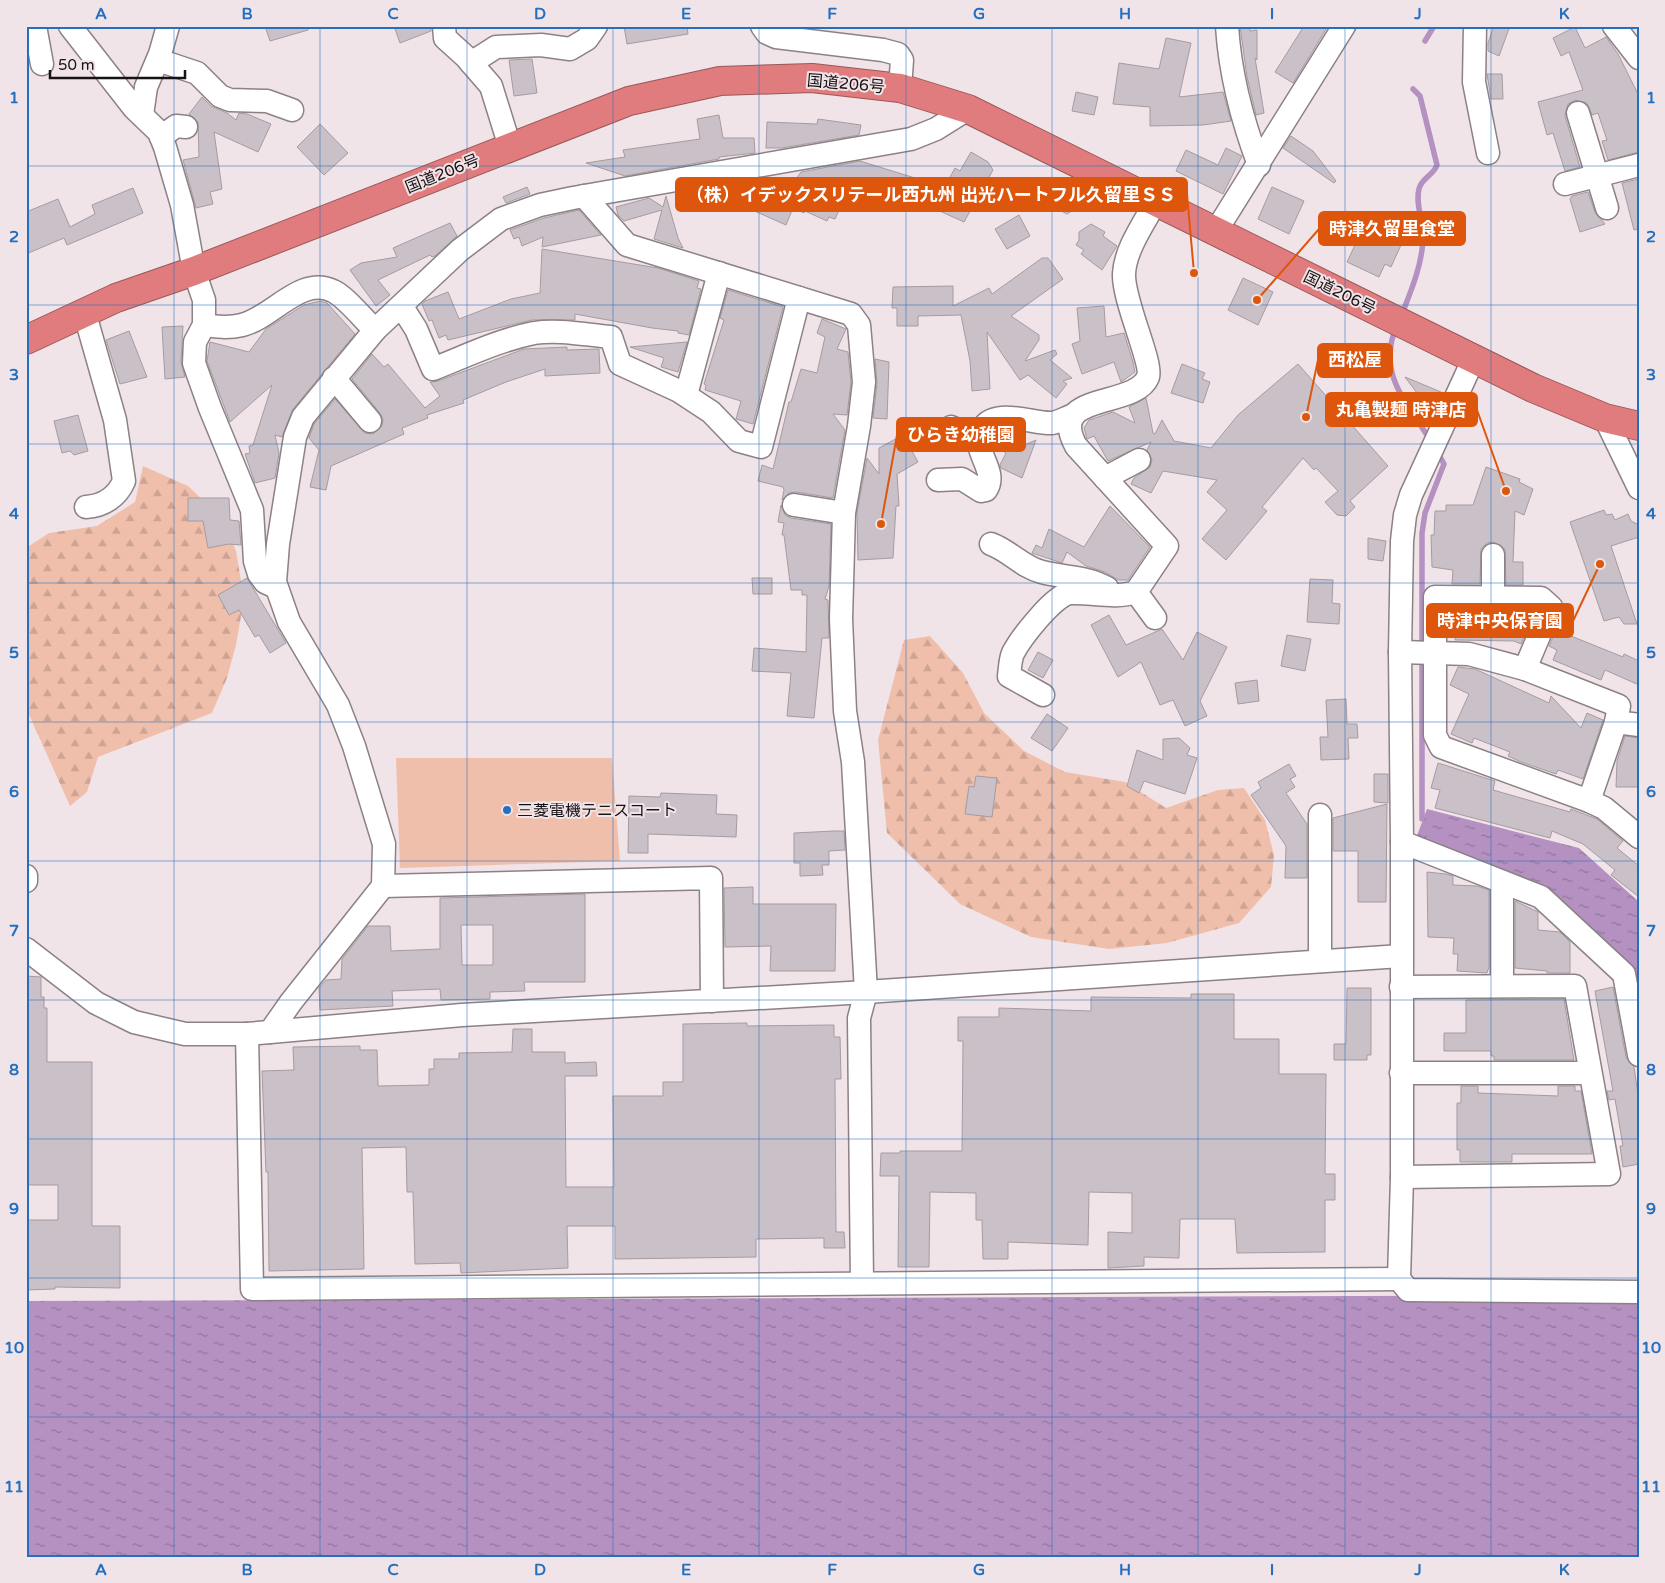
<svg xmlns="http://www.w3.org/2000/svg" width="1665" height="1583" font-family="'Varela Round','Noto Sans JP',sans-serif">
<style>
.forest{fill:url(#forest-firs)}
.pitch{fill:#f0bfac}
.water{fill:url(#water-ripples)}
.lines{fill:none;stroke-linecap:round;stroke-linejoin:round}
.stream{stroke:#b491c1;stroke-width:5.5}
.building{fill:#cac0c7;stroke:#a59ba2;fill-rule:evenodd}
.minor-casing{stroke:#8c8184;stroke-width:25}
.highway-casing{stroke:#9a5758;stroke-width:30}
.minor{stroke:#fff;stroke-width:22}
.highway{stroke:#e07c7d;stroke-width:28}
.grid{fill:none;stroke:#256fbf;stroke-width:1;stroke-opacity:0.55}
.poi-dot{fill:#256fbf;stroke:#f1e4e8;stroke-width:2}
.labels{text-anchor:middle;stroke-width:4;stroke-linejoin:round;paint-order:stroke}
.street-label{font-size:16px;fill:#171314;stroke:#f1e4e8}
.poi-label{font-size:16px;fill:#171314;stroke:#f1e4e8;text-anchor:start}
.leader{fill:none;stroke:#de560c;stroke-width:2}
.callout-dot{fill:#de560c;stroke:#f1e4e8;stroke-width:2}
.callout{fill:#de560c;stroke:#de560c;stroke-width:2}
.callout-label{font-size:18px;text-anchor:middle;font-weight:bold;fill:#fff}
.neatline{fill:none;stroke:#256fbf;stroke-width:2}
.grid-label{font-size:16px;text-anchor:middle;font-weight:bold;fill:#256fbf}
</style>
<defs>
<pattern id="forest-firs" width="22" height="20" patternUnits="userSpaceOnUse" patternTransform="scale(1.25)"><rect width="22" height="20" fill="#f0bfac"/><path d="M5 1l3.5 6h-7zM16 11l3.5 6h-7z" fill="#cda393"/></pattern>
<pattern id="water-ripples" width="26" height="14" patternUnits="userSpaceOnUse" patternTransform="scale(1.25)"><rect width="26" height="14" fill="#b491c1"/><path d="M2 4q2-2 4 0t4 0M15 11q2-2 4 0t4 0" fill="none" stroke="#91759c"/></pattern>
</defs>
<rect width="100%" height="100%" fill="#f1e4e8"/>
<!-- forest -->
<g class="forest">
<path d="M143,466l45,20 35,33 13,32 8,48 -8,46 -9,33 -15,35 -114,44 -11,35 -17,14 -44,-98v-160l23,-15 48,-7 38,-24z"/>
<path d="M930,636l33,37 21,40 40,38 41,21 60,10 41,26 52,-18 26,-2 21,32 9,35 -3,32 -32,36 -72,20 -58,6 -78,-12 -71,-33 -73,-71 -9,-93 26,-100z"/>
</g>
<!-- pitch -->
<path class="pitch" d="M396,758h216l8,103 -220,7z"/>
<!-- water -->
<g class="water">
<path d="M1427,809l152,39 60,54v128l-11,-58 -87,-84 -125,-50z"/>
<path d="M1639,1295v262h-1613v-256z"/>
</g>
<g class="lines">
<!-- stream -->
<g class="stream">
<path d="M1425,41l9,-15"/>
<path d="M1402,314c9,-23 20,-49 21,-75 1,-15 -8,-35 -4,-50 2,-11 15,-14 18,-24l-17,-69 -7,-7"/>
<path d="M1396,327c-19,48 11,75 34,113"/>
<path d="M1422,647v-114l3,-20 19,-49 -6,-11"/>
<path d="M1422,657v162"/>
</g>
</g>
<!-- building -->
<g class="building">
<path d="M265,26h43v4l-38,11z"/>
<path d="M394,26h37v5l-31,12z"/>
<path d="M624,26h63l1,8 -61,10z"/>
<path d="M1240,26h10v5l7,-1v30l-2,-2 9,55 -8,2 -9,-38z"/>
<path d="M1304,26h24l-35,57 -18,-11z"/>
<path d="M1494,26h16l-11,30 -11,-5v-8z"/>
<path d="M1575,27l10,21 21,-11 12,17 21,42v56l-31,8 -6,-19 5,-1 -9,-27 -6,2 -5,-12 -12,-3 -7,4 -3,12 15,51 -15,4 -12,-38 -6,2 -9,-33 45,-12 -14,-38 -8,4 -8,-18z"/>
<path d="M1166,38l25,5 -12,54 44,-5 8,29 -28,4 -53,1v-19l-37,-3 6,-41 40,6z"/>
<path d="M532,59l5,34 -23,3 -5,-36z"/>
<path d="M1487,74h15l1,25h-12z"/>
<path d="M1076,92l22,5 -4,18 -22,-4z"/>
<path d="M202,97l9,9 16,7 9,7 3,-7 8,1 24,10 -13,28 -44,-20 8,57 -12,3 3,12 -17,4 -13,-48 16,-3 -1,-35 -9,-8z"/>
<path d="M719,115l4,23h31l1,15 -36,4v2l-94,17 -39,-13 39,-6 -2,-7 77,-11 -3,-20z"/>
<path d="M818,119l43,6 -2,10 -77,13h-16l1,-26 50,2z"/>
<path d="M320,124l28,29 -24,22 -27,-28z"/>
<path d="M1291,136l22,15 23,30 -2,2 -51,-35z"/>
<path d="M1226,148l16,8 -19,38 -47,-23 10,-21 32,15z"/>
<path d="M971,152l17,10 5,8 -29,52 -31,-14 22,-40 5,3z"/>
<path d="M860,161l55,17 -7,27 -54,-14 -7,15 -5,-2 -7,15 -6,-2 -2,4 -22,-10 -1,2 -11,-5 -7,17 -54,-24 -2,7 -32,-10 2,-9 23,-4 29,9 7,-15 28,13 14,-20z"/>
<path d="M1639,179v50l-5,1 -12,-47z"/>
<path d="M527,187l3,7 -24,9 -3,-6z"/>
<path d="M1272,187l32,14 -15,33 -31,-15z"/>
<path d="M133,188l10,25 -76,32 -3,-7 -38,16v-42l32,-13 12,28 25,-13 -3,-9z"/>
<path d="M1061,190l25,12 -19,12 -25,-13z"/>
<path d="M1588,192l7,20 10,12 -25,8 -10,-33 2,-3z"/>
<path d="M666,196l12,42 5,10 -29,-9 8,-29 -38,11 -6,-6 -2,-8 33,-9 14,9z"/>
<path d="M579,210l22,25 -59,12 1,-10 -21,9 -3,-9 -5,2 -4,-9 34,-12z"/>
<path d="M1019,215l11,21 -23,13 -12,-20z"/>
<path d="M450,223l7,13 -22,20 -3,1 -2,-2 -52,25 12,15 -14,11 -26,-36 11,-7 36,-6 -4,-9z"/>
<path d="M1091,224l14,8 -2,4 14,10 -15,24 -21,-16 3,-4 -8,-5 3,-5v-8z"/>
<path d="M1365,224l36,21 -10,22 -6,-3 -6,13 -32,-15z"/>
<path d="M542,249l116,19 41,13 -2,7 4,1 -12,46 -11,-2v-2l-26,-3 -77,-14v6h-43l-84,20 -2,-5 -7,3 -7,-18 -3,1 -7,-17 3,-3 23,-9 11,27 52,-20 29,-6z"/>
<path d="M1042,258h6l15,21 -52,37 28,19v5l-14,21 30,-11 2,4 -7,6 22,18 -9,3 4,3 -11,14 -28,-23 -8,5 -33,-48 3,57 -18,2 -2,-30 -9,-46 -43,1v10h-21v-18h-5l1,-21 60,-1v20l36,-18 3,6z"/>
<path d="M1243,278l30,14 -15,33 -30,-15z"/>
<path d="M728,290l55,17 -30,117 -17,-5 5,-18 -36,-11 1,-5 -2,-1 20,-64 -4,-2z"/>
<path d="M320,301l7,2 28,31 -62,75 -11,28 -7,-2 4,18 -4,25 -20,5 -10,-29 5,-1 -1,-7 4,-1 19,-60 -42,37 -23,-61 3,-19 39,10 17,-23 38,-24z"/>
<path d="M1104,306l2,31 18,-4 9,29 2,10 -14,10 -7,-20 -32,12 -10,-30 8,-3 -3,-33z"/>
<path d="M822,319l24,10 -9,20 11,3 3,30 -4,33 -14,-1 12,16 -12,68 -37,-6 -7,1 -7,7 2,-10 -1,-3 -25,-6 4,-16 11,4 16,-67h2l10,-33 16,4 8,-36 -8,-4z"/>
<path d="M183,326l-2,36 4,15 -20,2 -3,-52z"/>
<path d="M129,331l18,46 -27,7 -14,-44z"/>
<path d="M687,342l-9,30 -17,-5 3,-9 -34,-11z"/>
<path d="M567,347v3l32,-1 1,24 -55,3v-7l-39,13 -43,18 1,3 -37,12 1,3 -26,10 2,6 -73,32 -5,24 -16,-3 9,-37 -10,-12 5,-14 21,-25 30,34 8,1 9,-8 1,-7 -3,-6 -28,-34 20,-25 12,13 4,-3 37,44 15,-12 -10,-14 8,-1 86,-32z"/>
<path d="M875,359l14,3 -2,57 -14,-1 4,-35z"/>
<path d="M1182,364l23,9 -3,6 8,3 -7,21 -32,-10z"/>
<path d="M1298,364l90,102 -38,35 5,6 -9,9 -9,-1 -12,-13 13,-11 -22,-23 -2,2 -11,-12 -41,49 5,4 -41,49 -24,-21 25,-29 -20,-18 10,-12 -54,-9 -12,22 -20,-9 3,-6 16,-11 2,-7 -5,-10 4,-8 -43,19 -14,-25 -7,3 -3,-11 5,-8 24,-8 22,11 -6,-16 17,-9 7,35 2,1 7,-14 12,21 37,7 27,-33z"/>
<path d="M1405,377l36,15 -7,16 -16,-6 2,-5z"/>
<path d="M78,415l10,36 -14,4 -4,-4 -8,2 -8,-32z"/>
<path d="M1005,431l18,8 -8,10 21,-9 -14,38 -21,-10 -1,-3 6,-12 -13,-8 5,-13z"/>
<path d="M903,435l15,27 -21,12 2,32h-3l-3,52 -35,2 -1,-48 10,-54 12,16v-26z"/>
<path d="M1486,467l34,12 -1,3 14,7 -9,26 -9,-4 -2,51h10v23h-17l-1,-36 -12,-7 -6,1 -6,6 -1,35h-28l1,-14 -21,-3 -1,-32h3l1,-24h11v-6h27z"/>
<path d="M188,498h41l1,22 9,1 2,24 -12,-1 -21,4 -5,-27h-15z"/>
<path d="M781,505l4,10 6,3 40,6 -2,62 -4,13 3,1 1,38h-7l-8,80 -27,-2 4,-43 -39,-2 2,-23 52,4 1,-57h-5v-5h-11l-7,-55h-2l2,-12 -6,-1z"/>
<path d="M1110,506l40,41 -22,33h-10l-13,-8 -19,-6 -19,-14 -5,11 -30,-10 4,-8 6,3 7,-19 35,18z"/>
<path d="M1604,510l2,5 6,-1 3,6 13,-6 3,7 8,4v12l-28,9 26,78h-13l-5,-7 -15,4 -34,-99z"/>
<path d="M1368,538l18,3 -3,20 -15,-2z"/>
<path d="M247,578l39,65 -16,10 -11,-18 -4,2 -16,-27 -10,5 -11,-20z"/>
<path d="M752,578h20v16h-19z"/>
<path d="M1310,579l23,1 -1,23 8,1 -1,20 -32,-2z"/>
<path d="M1479,611h52l3,2 -13,31 -7,-3 -59,-1 1,-18 23,1z"/>
<path d="M1109,615l17,30 36,-16 21,31 14,-28 30,15 -27,54 7,15 -22,10 -12,-26 -13,5 -19,-43 -23,15 -27,-52z"/>
<path d="M1556,630l67,27 1,-3 15,7v24l-34,-15 -4,10 -48,-20 4,-10 -8,-4z"/>
<path d="M1287,635l24,4 -6,32 -24,-5z"/>
<path d="M1038,652l15,8 -10,18 -15,-8z"/>
<path d="M1458,667l17,2 74,34 2,-7 30,32 6,-15 16,7 -20,59 -25,-9 -2,4 -35,-12 -13,-6 2,-4 -36,-14 -2,5 -21,-9 18,-40 -19,-9z"/>
<path d="M1257,680l2,21 -21,3 -3,-21z"/>
<path d="M1346,699l1,25h10l1,14h-10l1,21 -28,1 -1,-23h8l-2,-37z"/>
<path d="M1047,714l21,14 -16,23 -21,-13z"/>
<path d="M1625,736l14,2v49h-23l1,-26z"/>
<path d="M1179,738l11,10 -3,7 10,3 -12,36 -41,-13 -5,12 -12,-7 10,-36 26,10v-21z"/>
<path d="M1438,763l57,18 -2,9 77,22 1,-3 26,10 26,22 -6,7 22,18v31l-28,-22 4,-5 -32,-26 -31,-13 -2,7 -115,-30 5,-18 -9,-2z"/>
<path d="M1289,764l7,12 -6,3 5,8 -9,6 21,31v54h-22l1,-32 -35,-51 10,-7 -3,-6z"/>
<path d="M1374,774h14v29l-14,-1z"/>
<path d="M976,776l21,2 -5,39 -27,-3 4,-28 5,1z"/>
<path d="M661,793l56,2 -1,19 21,1 -1,22 -88,-3v19h-20l1,-57 31,1z"/>
<path d="M1387,804l-1,98h-28v-51h-25v-33z"/>
<path d="M834,831h10l1,19 -16,1v14h-7l1,10 -23,1v-13h-6v-30z"/>
<path d="M1427,872l19,2 7,2v9l24,1 12,4v77l-2,6 -30,-2 1,-17h-5l1,-16 -26,-1z"/>
<path d="M753,887v17h83l-1,67h-65l1,-25 -46,1 -1,-59z"/>
<path d="M585,894v88h-61l1,9 -35,1v7l-49,1 -1,-11 -48,2 1,15 -73,4 -1,-22 7,-8 15,-1 1,-20 26,-33h22l1,25 49,-2v-51zM461,925h32v40h-31z"/>
<path d="M1515,901l23,11v18l22,2 10,10v31h-23v-2l-32,-3z"/>
<path d="M26,976l15,1v20h3v11h3v54h45v164h28v62l-65,-1v2l-29,1v-70h32v-35h-32z"/>
<path d="M1613,987l13,70 8,10 5,34v63l-16,3 -3,-21h3l-8,-47 -6,1 -2,-9h6l-18,-100z"/>
<path d="M1347,988h24v67h-4v5h-33v-16h12z"/>
<path d="M1191,994h43v45h45v35h47l-1,100h10v26h-10v52l-88,1 -2,-34h-55l-1,39 -35,-1v9l-36,2v-36l24,1v-40l-43,-1 -1,53 -80,-3v17h-25l-1,-39h-6v-27l-46,-1 -1,75h-31l1,-91h-19l1,-23h19v-2h62l1,-110h-5v-24h41v-9l92,3v-14l100,1z"/>
<path d="M1564,999l10,61h-80v-4h-3v-5h-47v-18h22v-33z"/>
<path d="M747,1023v3l87,-1v12h6l1,42h-6l1,153h8l1,16h-21v-10l-68,1v18l-141,2v-33h-48l1,42 -107,5 -1,-10 -45,1 -2,-72h-6l-1,-45 -44,1 2,121 -95,2 -1,-99h-2l-4,-101 32,-1 -1,-23 67,-1v4h17l1,36 51,-1v-16h5v-10h25v-6l53,-1 1,-23h19v23h33v11l31,-1 1,14h-32l1,111h48l-1,-91h50v-14h20v-58z"/>
<path d="M1461,1086h17v7l80,3v-10h17v5h6l11,63h-80v8h-52v-12h-3v-47h4z"/>
</g>
<g class="lines">
<defs>
<g id="minor">
<path d="M35,26l7,38"/>
<path d="M70,26l64,82 25,24 6,15 17,58 12,66 10,29v25l-9,17 -1,21 16,45 42,102 3,51 4,13 6,8 11,5"/>
<path d="M444,26l1,12 21,19 25,29 19,61"/>
<path d="M762,26l5,7 9,4 107,13 15,4 4,6 -2,28"/>
<path d="M1227,26c3,48 15,94 32,139"/>
<path d="M1475,26l-1,56 14,71"/>
<path d="M1614,26l25,32"/>
<path d="M158,60l39,13 23,23 10,4 37,1 25,9"/>
<path d="M471,63l25,-16 45,-2 29,4 17,-10 9,-13"/>
<path d="M1578,113l29,95"/>
<path d="M142,115l4,-28 14,-33 8,-28"/>
<path d="M161,137l15,-11 10,1"/>
<path d="M1565,184l74,-19"/>
<path d="M584,196l43,49 224,69 8,11 5,57 -5,44 -15,87 -3,106 4,92 8,51 13,230 -7,26 3,265"/>
<path d="M1216,231l128,-205"/>
<path d="M402,307l14,22 17,40c33,-13 66,-29 101,-36 25,-4 52,2 77,4l9,27 59,27 32,21 28,29 22,6 38,-149"/>
<path d="M84,311l31,109 9,61c-7,16 -21,25 -38,26"/>
<path d="M204,325c12,2 26,3 38,0 30,-7 59,-50 91,-34 12,5 31,29 42,39"/>
<path d="M1474,358l-63,137 -6,20 -3,26 -2,111 2,190v335l-3,102 9,11 231,2"/>
<path d="M334,378l36,43"/>
<path d="M686,395l33,-122"/>
<path d="M1605,418l34,70"/>
<path d="M951,427l28,12"/>
<path d="M1105,478l34,-18"/>
<path d="M938,480l24,-1 19,12 5,-1c13,-19 -15,-39 -5,-59 12,-25 51,-7 71,-8 7,-1 15,-6 22,-8"/>
<path d="M794,505l50,8"/>
<path d="M991,544c19,7 31,23 51,28 22,6 45,4 65,16"/>
<path d="M1493,555v42"/>
<path d="M1136,592l19,26"/>
<path d="M1400,652l69,2 56,15 94,37 -3,16 23,3"/>
<path d="M1525,669l26,-62 -10,-9 -106,-1v138l6,12 148,54 27,-79"/>
<path d="M1043,695l-34,-19c1,-7 1,-16 4,-23 8,-15 41,-58 57,-60 22,-1 45,6 66,-1l31,-46 -91,-100c-30,-55 59,-37 72,-69 5,-14 -25,-76 -24,-103 1,-25 21,-52 32,-73"/>
<path d="M1589,801l15,7 35,29"/>
<path d="M1320,815v146"/>
<path d="M1402,842l139,55 83,77 15,81"/>
<path d="M26,876v5"/>
<path d="M1502,882v104"/>
<path d="M383,886l328,-8 1,123"/>
<path d="M26,949l70,54 38,19 51,12h62l215,-19 404,-23 535,-36"/>
<path d="M1401,987l174,-1 34,188 -207,3"/>
<path d="M270,1032l21,-30 92,-116 1,-42 -30,-98 -16,-41 -49,-83 -14,-40 3,-38 17,-107 8,-20 72,-87 85,-80 41,-31 39,-14 33,-7 338,-59 25,-10 32,-20"/>
<path d="M247,1034l5,255 1147,-10"/>
<path d="M1401,1073h189"/>
</g>
<path id="highway" d="M26,340l90,-42 78,-27 435,-170 91,-20 92,-3 88,10 68,21 565,279 72,30 34,8"/>
</defs>
<!-- minor casing -->
<use href="#minor" class="minor-casing"/>
<!-- highway casing -->
<use href="#highway" class="highway-casing"/>
<!-- minor -->
<use href="#minor" class="minor"/>
<!-- highway -->
<use href="#highway" class="highway"/>
</g>
<!-- grid -->
<path class="grid" d="M174,26v1531M320,26v1531M467,26v1531M613,26v1531M759,26v1531M906,26v1531M1052,26v1531M1198,26v1531M1345,26v1531M1491,26v1531M26,166h1613M26,305h1613M26,444h1613M26,583h1613M26,722h1613M26,861h1613M26,1000h1613M26,1139h1613M26,1278h1613M26,1417h1613"/>
<!-- markers -->
<circle class="poi-dot" cx="507" cy="810" r="5"/>
<g class="labels">
<!-- street labels -->
<g class="street-label">
<text transform="translate(846 83) rotate(5)" y="6">国道206号</text>
<text transform="translate(442 173) rotate(-22)" y="6">国道206号</text>
<text transform="translate(1340 292) rotate(26)" y="6">国道206号</text>
</g>
<!-- poi labels -->
<g class="poi-label">
<text x="517" y="816">三菱電機テニスコート</text>
</g>
</g>
<!-- callouts -->
<path class="leader" d="M1194 273L1187 194M1257 300L1319 229M1306 417L1318 360M1506 491L1477 410M881 524L897 435M1600 564L1573 621"/>
<g class="callout-dot">
<circle cx="1194" cy="273" r="5"/>
<circle cx="1257" cy="300" r="5"/>
<circle cx="1306" cy="417" r="5"/>
<circle cx="1506" cy="491" r="5"/>
<circle cx="881" cy="524" r="5"/>
<circle cx="1600" cy="564" r="5"/>
</g>
<g class="callout">
<rect x="676" y="178" width="511" height="33" rx="5"/>
<rect x="1319" y="212" width="146" height="33" rx="5"/>
<rect x="1318" y="344" width="74" height="33" rx="5"/>
<rect x="1326" y="393" width="151" height="33" rx="5"/>
<rect x="897" y="418" width="128" height="33" rx="5"/>
<rect x="1427" y="604" width="146" height="33" rx="5"/>
</g>
<g class="callout-label">
<text x="931" y="201">（株）イデックスリテール西九州 出光ハートフル久留里ＳＳ</text>
<text x="1392" y="235">時津久留里食堂</text>
<text x="1355" y="366">西松屋</text>
<text x="1401" y="416">丸亀製麺 時津店</text>
<text x="961" y="441">ひらき幼稚園</text>
<text x="1500" y="627">時津中央保育園</text>
</g>
<!-- border -->
<rect width="1665" height="1583" fill="none" stroke="#f1e4e8" stroke-width="55"/>
<!-- scale -->
<path d="M50 70v8h135v-8" fill="none" stroke="#171314" stroke-width="2.5"/>
<text x="58" y="70" font-size="15" fill="#171314" stroke="#f1e4e8" stroke-width="4" paint-order="stroke">50 m</text>
<rect x="28" y="28" width="1610" height="1528" class="neatline"/>
<g class="grid-label">
<text x="101" y="19">A</text>
<text x="247" y="19">B</text>
<text x="393" y="19">C</text>
<text x="540" y="19">D</text>
<text x="686" y="19">E</text>
<text x="832" y="19">F</text>
<text x="979" y="19">G</text>
<text x="1125" y="19">H</text>
<text x="1272" y="19">I</text>
<text x="1418" y="19">J</text>
<text x="1564" y="19">K</text>
<text x="14" y="103">1</text>
<text x="1651" y="103">1</text>
<text x="14" y="242">2</text>
<text x="1651" y="242">2</text>
<text x="14" y="380">3</text>
<text x="1651" y="380">3</text>
<text x="14" y="519">4</text>
<text x="1651" y="519">4</text>
<text x="14" y="658">5</text>
<text x="1651" y="658">5</text>
<text x="14" y="797">6</text>
<text x="1651" y="797">6</text>
<text x="14" y="936">7</text>
<text x="1651" y="936">7</text>
<text x="14" y="1075">8</text>
<text x="1651" y="1075">8</text>
<text x="14" y="1214">9</text>
<text x="1651" y="1214">9</text>
<text x="14" y="1353">10</text>
<text x="1651" y="1353">10</text>
<text x="14" y="1492">11</text>
<text x="1651" y="1492">11</text>
<text x="101" y="1575">A</text>
<text x="247" y="1575">B</text>
<text x="393" y="1575">C</text>
<text x="540" y="1575">D</text>
<text x="686" y="1575">E</text>
<text x="832" y="1575">F</text>
<text x="979" y="1575">G</text>
<text x="1125" y="1575">H</text>
<text x="1272" y="1575">I</text>
<text x="1418" y="1575">J</text>
<text x="1564" y="1575">K</text>
</g>
</svg>
